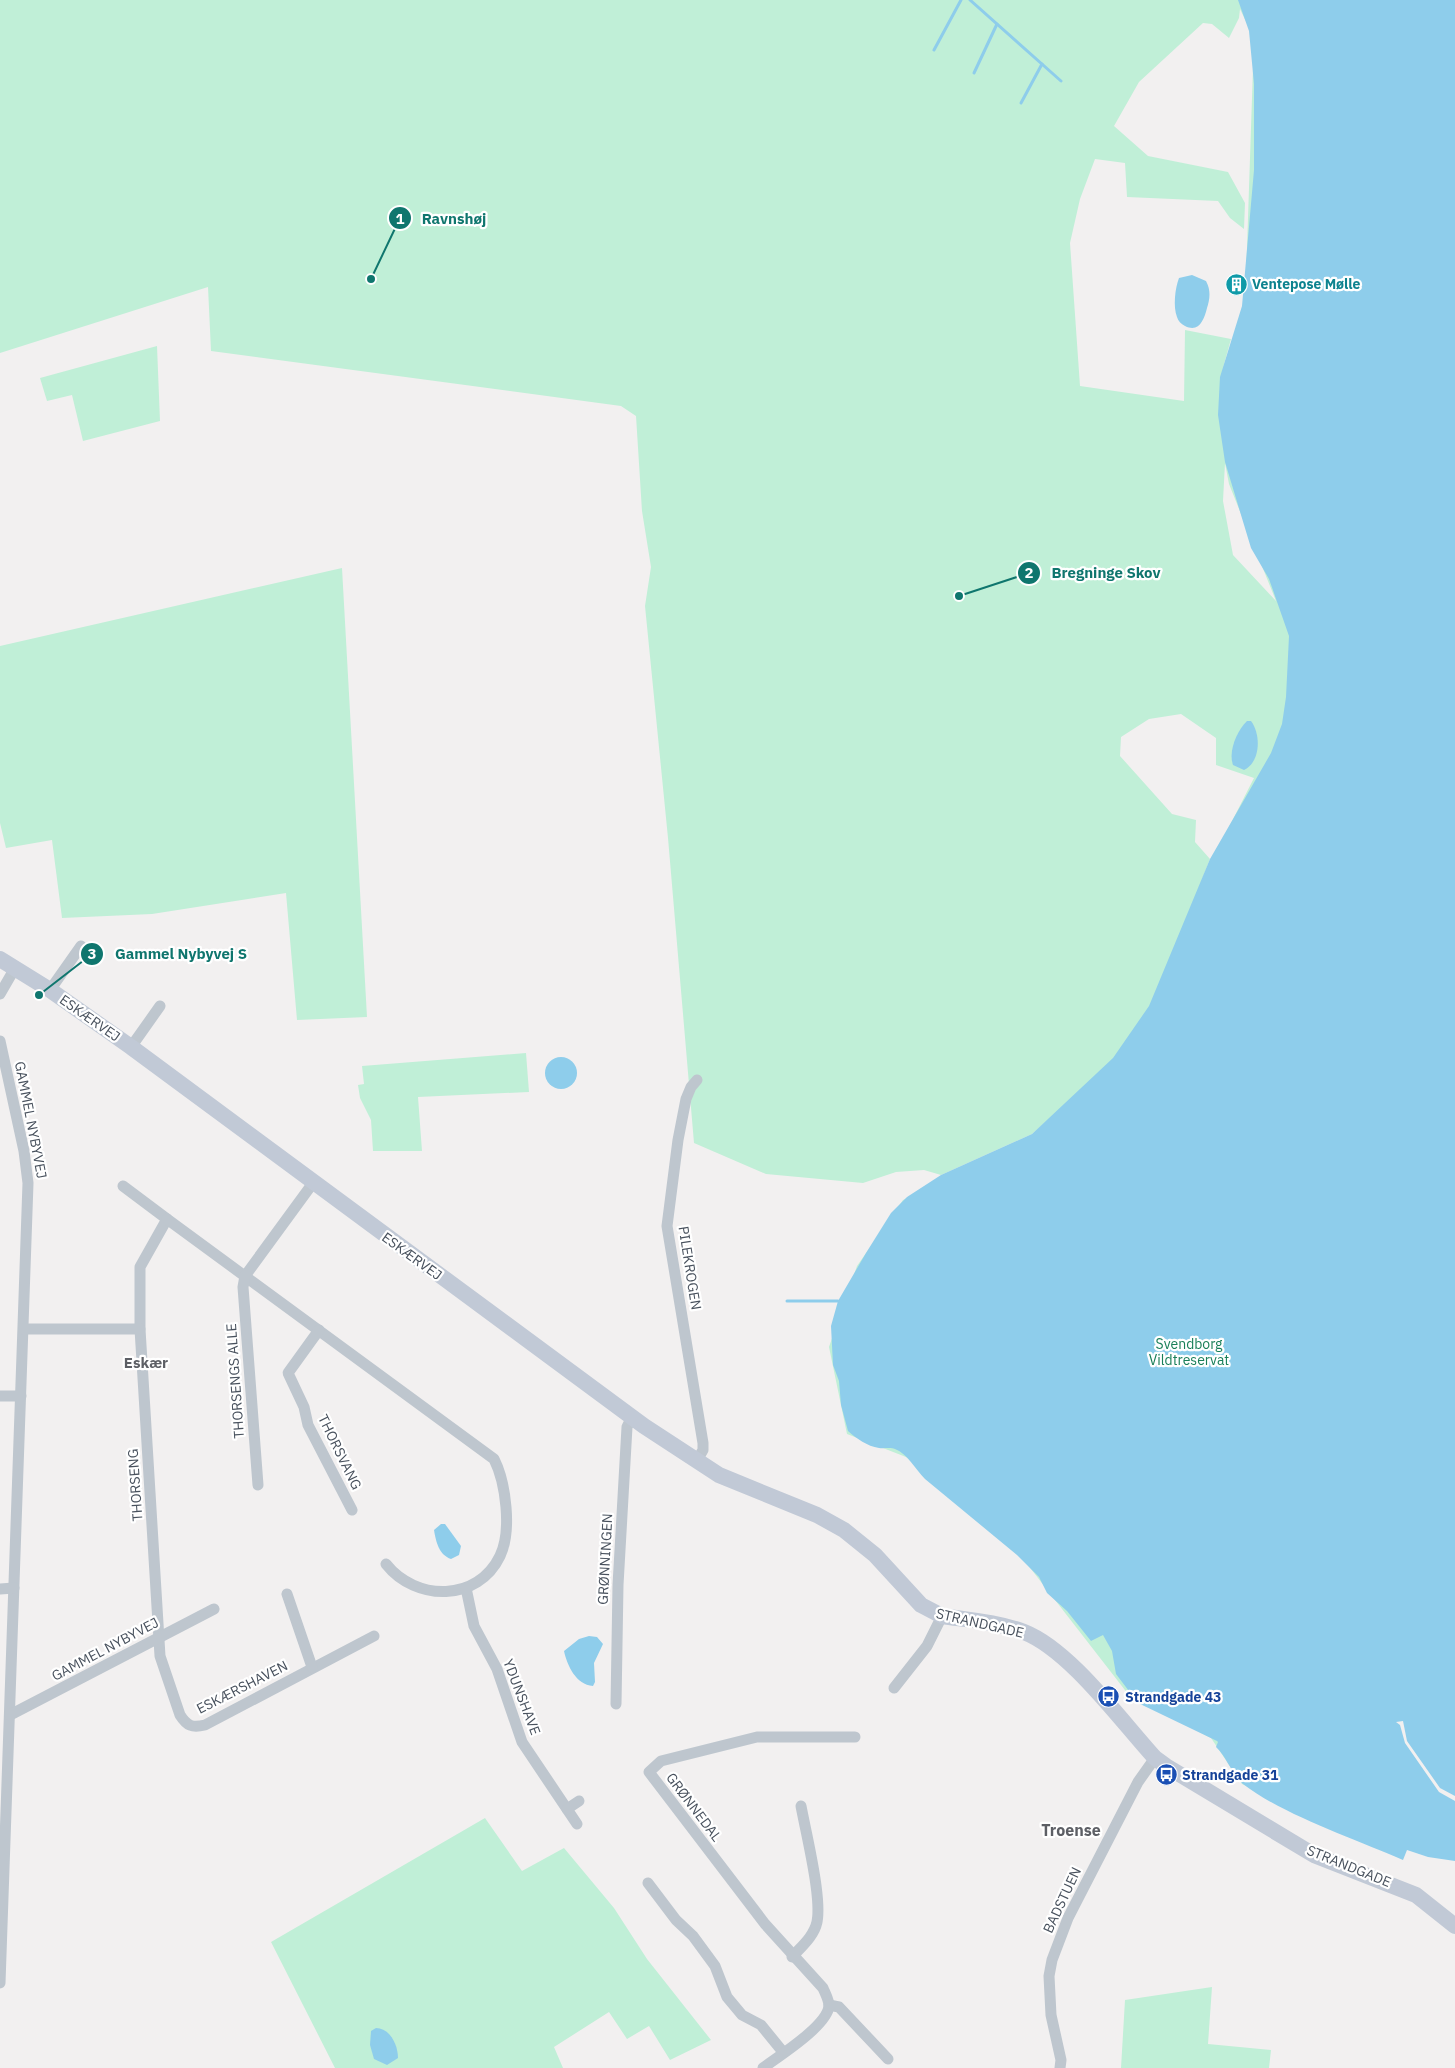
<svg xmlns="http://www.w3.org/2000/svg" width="1455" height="2068" font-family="'IBM Plex Sans',sans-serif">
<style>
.green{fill:#c0efd7;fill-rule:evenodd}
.water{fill:#8ecdeb}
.pier{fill:#f2f0f0}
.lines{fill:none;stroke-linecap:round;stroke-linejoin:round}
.stream{stroke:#8ecdeb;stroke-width:3}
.street{stroke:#bec6ce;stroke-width:11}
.secondary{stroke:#c1c9d6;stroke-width:16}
.labels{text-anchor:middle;stroke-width:4.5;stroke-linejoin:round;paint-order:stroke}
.culture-label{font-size:14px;font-weight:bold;fill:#0d838f;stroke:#fff;text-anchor:start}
.street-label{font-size:14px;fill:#48515d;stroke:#fff}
.park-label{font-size:14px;fill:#197f58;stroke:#fff}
.transit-label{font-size:14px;font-weight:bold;fill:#164399;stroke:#fff;text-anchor:start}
.neighbourhood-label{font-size:15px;font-weight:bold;fill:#5d5f65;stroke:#fff}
.quarter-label{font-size:16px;font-weight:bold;fill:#5d5f65;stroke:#fff}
.leader{fill:none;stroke:#0f766e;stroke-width:2}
.callout-dot{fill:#0f766e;stroke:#fff;stroke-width:2}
.mark-label{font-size:15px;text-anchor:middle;font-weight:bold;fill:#fff}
.callout-label{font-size:15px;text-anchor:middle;font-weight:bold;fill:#0f766e;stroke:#fff;stroke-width:4.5;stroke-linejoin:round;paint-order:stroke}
</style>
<rect width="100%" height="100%" fill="#f2f0f0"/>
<!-- green -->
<g class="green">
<path d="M0,0h1455v1730l-84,-6 33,133 -162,-73 -31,-46 -83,-44 -104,-134 -118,-103 -59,-23 -18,-87 28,-81 46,-66 130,-63 18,-20 -19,17 -91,41 -17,-5 -28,2 -33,11 -97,-9 -72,-31 -26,-305 -23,-232 6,-39 -9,-56 -6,-95 -15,-10 -410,-55 -3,-64 -208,66zM1240,9l14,29 -9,270 -22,60 8,-29 -46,-9 -1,71 -104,-15 -10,-143 10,-44 15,-40 30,4 2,34 91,4 12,17 14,11 1,-26 -17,-31 -80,-16 -34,-30 25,-44 64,-59 9,1 17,14 10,-20zM1225,463l4,21 47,117 -43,-46 -10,-54zM1181,714l35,24v27l38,13 -53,104 9,-23 -15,-17 1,-22 -24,-6 -52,-58 1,-19 28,-18z"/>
<path d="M157,346l3,75 -77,20 -11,-46 -25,6 -7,-23z"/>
<path d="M342,568l25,449 -70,3 -11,-127 -134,21 -90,4 -10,-78 -46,8 -6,-25v-177z"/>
<path d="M526,1053l3,39 -111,5 4,54h-49l-2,-31 -11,-22 -2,-13 6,-1 -2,-18z"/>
<path d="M485,1818l37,53 42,-23 50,60 33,51 64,81 -41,20 -21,-34 -22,13 -18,-27 -55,35 9,21h-228l-64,-126z"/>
<path d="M1212,1987l-4,57 63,6 -2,18h-148l4,-68z"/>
</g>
<!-- water -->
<g class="water">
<path d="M1238,0h217v1861l-27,-4 -21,-7 -4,10c-48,-21 -120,-45 -160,-76 -11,-9 -16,-27 -27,-37l2,-5 -1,-1 -79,-38 -22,-29 -4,-23 -9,-16 -12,6 -24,-30 -20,-18 -8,-16 -22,-22 -92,-76c-10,-10 -17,-25 -30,-30 -5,-2 -11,0 -16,-1 -12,-2 -22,-9 -31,-17l-7,-26 -2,-24 -6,-16 -2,-39 7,-25 28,-48 25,-40 16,-16 34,-22 91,-41 81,-76 36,-52 61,-147 61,-106 11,-29 4,-27 3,-61 -20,-57 -18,-31 -26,-86 -7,-47 2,-38 22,-71 12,-136v-86l-5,-53z"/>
<path d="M1192,275l14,6c5,9 4,18 1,27 -3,12 -8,25 -22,18 -4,-2 -7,-5 -8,-9 -4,-10 -2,-29 2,-39z"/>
<path d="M1247,721h4c10,13 10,41 -7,49l-11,-5c-5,-14 4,-34 14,-44z"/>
<circle cx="561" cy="1073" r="16"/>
<path d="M441,1524h4l16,22 -2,9 -8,4c-12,-4 -15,-17 -17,-29z"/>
<path d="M589,1636l8,1 6,7 -9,19 1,19 -2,4c-17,-1 -26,-21 -29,-35l15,-12z"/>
<path d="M376,2028c14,0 22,17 22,30l-11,7 -13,-6 -4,-14 1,-14z"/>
</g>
<!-- pier -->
<path class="pier" d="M1403,1721l4,20 33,47 15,8v5l-16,-9 -34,-49 -5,-18 -4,-3z"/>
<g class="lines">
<!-- stream -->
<g class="stream">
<path d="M970,0l91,81"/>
<path d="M934,50l27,-50"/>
<path d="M974,73l23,-49"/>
<path d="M1021,103l21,-39"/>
<path d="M787,1301h51"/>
</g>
<!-- street -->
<g class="street">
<path d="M50,990l31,-44"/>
<path d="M0,994l15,-26"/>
<path d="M0,1041l24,110 4,32 -28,800"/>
<path d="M131,1047l29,-41"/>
<path d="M123,1186l44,33 -27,48v62"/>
<path d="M167,1219l327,240c12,24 18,72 6,97 -22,46 -84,46 -114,8"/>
<path d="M24,1329h116l20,327 20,59c7,11 12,13 25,10l169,-89"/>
<path d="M319,1330l-31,43 16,34 4,18 44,85"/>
<path d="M0,1396h21"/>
<path d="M696,1462l7,-12v-7l-36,-217 11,-86 8,-41 5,-12 6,-7"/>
<path d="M258,1485l-15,-198 2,-11 68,-93"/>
<path d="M466,1588l8,38 23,43 25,73 55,82"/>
<path d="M0,1589l14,-1"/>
<path d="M287,1594l25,73"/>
<path d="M894,1688l33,-42 15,-30"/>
<path d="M616,1704l2,-119 9,-158 5,-10"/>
<path d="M10,1715l204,-106"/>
<path d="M567,1809l12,-8"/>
<path d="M648,1883l28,37 17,16 22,30 12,31 15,18 19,10 22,27"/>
<path d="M792,1957c10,-11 22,-21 25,-35 5,-25 -11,-89 -16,-116"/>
<path d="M829,2005l10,2 49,52"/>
<path d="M763,2068c16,-12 64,-42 66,-62 0,-6 -4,-13 -6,-18l-58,-64 -116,-152 12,-11 96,-24h98"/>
<path d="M1060,2068l1,-8 -10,-45 -2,-39 3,-16 16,-42 70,-136 17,-24"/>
</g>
<!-- secondary -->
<path class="secondary" d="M0,959l50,31 81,57 513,379 75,49 98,40 27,15 31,25 46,50 21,11c27,4 56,6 82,16 46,18 97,89 131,126l11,8 148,89 102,40 39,31"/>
</g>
<!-- icons -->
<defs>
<symbol id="building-disc" viewBox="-11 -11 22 22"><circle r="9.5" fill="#0f9aa8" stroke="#fff"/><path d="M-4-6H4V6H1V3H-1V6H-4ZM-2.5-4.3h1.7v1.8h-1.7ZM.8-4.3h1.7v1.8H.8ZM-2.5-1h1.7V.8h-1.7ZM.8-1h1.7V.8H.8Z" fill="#fff"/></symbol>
<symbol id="bus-disc" viewBox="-11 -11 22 22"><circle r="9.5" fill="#1a4fb4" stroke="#fff"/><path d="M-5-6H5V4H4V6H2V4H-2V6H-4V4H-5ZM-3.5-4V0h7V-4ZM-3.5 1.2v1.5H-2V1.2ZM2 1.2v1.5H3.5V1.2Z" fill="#fff"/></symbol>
</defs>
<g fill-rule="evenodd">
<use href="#building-disc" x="1224" y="272" width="25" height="25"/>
<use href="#bus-disc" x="1096" y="1684" width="25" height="25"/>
<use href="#bus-disc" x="1154" y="1762" width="25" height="25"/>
</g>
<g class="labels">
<!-- culture labels -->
<g class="culture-label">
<text x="1252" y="289">Ventepose Mølle</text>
</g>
<!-- street labels -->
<g class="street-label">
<text transform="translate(90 1018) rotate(35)" y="5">ESKÆRVEJ</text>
<text transform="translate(31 1120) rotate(79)" y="5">GAMMEL NYBYVEJ</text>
<text transform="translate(412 1256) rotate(36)" y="5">ESKÆRVEJ</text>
<text transform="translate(690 1268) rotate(81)" y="5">PILEKROGEN</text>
<text transform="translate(235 1381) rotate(-94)" y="5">THORSENGS ALLE</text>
<text transform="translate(340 1452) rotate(64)" y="5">THORSVANG</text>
<text transform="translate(135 1485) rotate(-94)" y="5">THORSENG</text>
<text transform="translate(605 1559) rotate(-87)" y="5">GRØNNINGEN</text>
<text transform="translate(980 1623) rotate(13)" y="5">STRANDGADE</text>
<text transform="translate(105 1649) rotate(-28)" y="5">GAMMEL NYBYVEJ</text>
<text transform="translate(242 1687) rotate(-27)" y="5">ESKÆRSHAVEN</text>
<text transform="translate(522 1697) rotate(69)" y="5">YDUNSHAVE</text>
<text transform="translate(694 1807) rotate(53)" y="5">GRØNNEDAL</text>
<text transform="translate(1349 1866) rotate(22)" y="5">STRANDGADE</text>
<text transform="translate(1062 1900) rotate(-65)" y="5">BADSTUEN</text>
</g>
<!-- park labels -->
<g class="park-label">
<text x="1189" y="1349">Svendborg<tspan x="1189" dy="16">Vildtreservat</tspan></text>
</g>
<!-- transit labels -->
<g class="transit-label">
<text x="1125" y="1702">Strandgade 43</text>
<text x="1182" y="1780">Strandgade 31</text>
</g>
<!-- neighbourhood labels -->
<g class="neighbourhood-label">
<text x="146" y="1368">Eskær</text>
</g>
<!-- quarter labels -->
<g class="quarter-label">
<text x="1071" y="1836">Troense</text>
</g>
</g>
<!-- callouts -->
<path class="leader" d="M371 279L400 218M959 596L1029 573M39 995L92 954"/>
<g class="callout-dot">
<circle cx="371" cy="279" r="5"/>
<circle cx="959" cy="596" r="5"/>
<circle cx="39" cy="995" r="5"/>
<circle cx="400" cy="218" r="12"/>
<circle cx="1029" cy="573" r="12"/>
<circle cx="92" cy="954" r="12"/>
</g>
<g class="mark-label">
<text x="400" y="224">1</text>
<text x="1029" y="578">2</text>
<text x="92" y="959">3</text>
</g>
<g class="callout-label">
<text x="454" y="224">Ravnshøj</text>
<text x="1106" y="578">Bregninge Skov</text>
<text x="181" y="959">Gammel Nybyvej S</text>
</g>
</svg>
